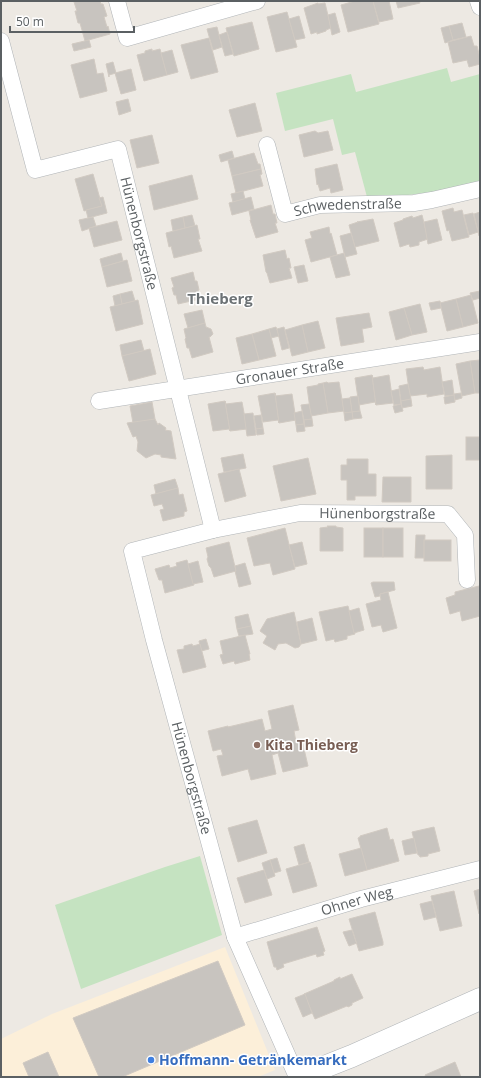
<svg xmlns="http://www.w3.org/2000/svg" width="481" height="1078" font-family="'Open Sans',sans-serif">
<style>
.commercial{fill:#fcefd9}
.green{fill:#c5e3c1}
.building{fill:#c8c4bf;stroke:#d1cac2}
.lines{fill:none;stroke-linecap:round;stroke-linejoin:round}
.street-casing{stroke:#b0b4b7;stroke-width:17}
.secondary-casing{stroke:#b0b4b7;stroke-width:23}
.street{stroke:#fff;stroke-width:16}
.secondary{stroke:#fff;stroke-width:22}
.education-dot{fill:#8d6e63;stroke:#fff;stroke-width:1.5}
.shop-dot{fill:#3f7fe0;stroke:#fff;stroke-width:1.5}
.labels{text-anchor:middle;stroke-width:3;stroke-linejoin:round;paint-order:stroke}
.street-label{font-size:14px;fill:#5b6063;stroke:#fff}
.education-label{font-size:14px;font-weight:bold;fill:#785e54;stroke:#fff;text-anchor:start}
.shop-label{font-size:14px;font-weight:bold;fill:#366cbe;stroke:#fff;text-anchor:start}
.neighbourhood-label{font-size:15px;font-weight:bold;fill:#6c7275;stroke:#fff}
</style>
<rect width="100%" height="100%" fill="#ede9e3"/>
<!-- commercial -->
<path class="commercial" d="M225,947l50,123 -17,7h-257v-38l51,-25z"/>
<!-- green -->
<g class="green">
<path d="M447,68l4,14 29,-8v107l-47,11 -25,3 -41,2 -12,-45 -13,3 -9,-36 -48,12 -9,-38 75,-19 5,18z"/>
<path d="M200,856l22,79 -141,54 -26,-84 110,-38z"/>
</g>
<!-- building -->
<g class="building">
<path d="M77,1h23l1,3h2l4,12 -3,1 3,10 1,-1 2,8 -25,7 -5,-18h-2l-3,-12h2l-3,-9z"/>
<path d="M355,1h18l6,23 -31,8 -7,-27z"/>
<path d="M373,1h16l4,18 -14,3z"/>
<path d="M396,1h23l1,2 -22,5z"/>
<path d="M318,3v1l7,-1 6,25 -5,2v1l-9,3v-2l-6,2 -7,-26z"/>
<path d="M287,12l10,35 -21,5 -9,-35z"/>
<path d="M335,13l5,19 -8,3 -4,-20z"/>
<path d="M299,16l6,22 -10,2 -6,-21z"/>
<path d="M252,22l7,27 -25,7 -8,-28z"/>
<path d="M462,23l4,14 -13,3 -4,-14z"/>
<path d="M449,26l4,14 -8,3 -4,-15z"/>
<path d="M217,27l5,20 -9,3 -6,-21z"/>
<path d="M227,32l6,22 -8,2 -6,-21z"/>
<path d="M471,36l3,10h3l3,12v6l-11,3 -2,-7 -14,3 -5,-21z"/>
<path d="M209,38l9,34 -27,7 -10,-34z"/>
<path d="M89,40l2,7 -17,4 -2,-7z"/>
<path d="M152,49v2l8,-2 7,26 -23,6 -7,-26 8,-2v-2z"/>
<path d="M172,50l6,22 -11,3 -6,-22z"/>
<path d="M94,59l3,15 6,-1 4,18 -27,7 -9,-33z"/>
<path d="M113,62l3,11 -7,2v2l-3,-13z"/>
<path d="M131,69l5,21 -15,4 -6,-21z"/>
<path d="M128,99l3,12 -12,4 -3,-13z"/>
<path d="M255,103l7,28 -25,6 -8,-27z"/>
<path d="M315,131l3,2 10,-2 5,19 -29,7 -5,-22z"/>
<path d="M152,135l7,28 -22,5 -7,-28z"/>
<path d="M232,151l2,7 -13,4 -2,-7z"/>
<path d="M254,153l4,11h2l1,5 -29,7 -4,-16z"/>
<path d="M337,164l6,26 -12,3 -1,-5 -10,3 -2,-7 -1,1 -2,-16z"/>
<path d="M261,169l1,5 -2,1 3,11 -27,7 -4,-17z"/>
<path d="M93,174l9,32 -18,5 -9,-32z"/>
<path d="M192,175l6,24 -44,11 -5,-24z"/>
<path d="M243,191l2,8 -12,3 -2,-8z"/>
<path d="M103,197l4,16 -19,5 -2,-8 16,-4 -3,-8z"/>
<path d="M251,197l3,12 -22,6 -3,-12z"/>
<path d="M271,205l2,9h2l2,9h-2l3,9 -22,6 -6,-18h1l-2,-9z"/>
<path d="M453,208l1,4 8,-2 7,27 -17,4 -3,-11 -2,1 -5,-20z"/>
<path d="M480,212v23l-1,1 -5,-22z"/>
<path d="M473,213l5,19 -9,3 -5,-20z"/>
<path d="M192,215l3,11 -10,2 -2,-11z"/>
<path d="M422,215l6,24 -9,3v3l-9,2 -1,-3 -9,3 -6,-24 9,-3v-1l9,-3 1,2z"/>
<path d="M93,217l3,9 -14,5 -3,-11z"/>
<path d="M183,217l2,11 -12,3 -2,-11z"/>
<path d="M373,219l6,22 -24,6 -6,-22 9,-3h-1z"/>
<path d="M437,219l5,21 -14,4 -4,-22z"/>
<path d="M117,221l5,19 -28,7 -5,-19z"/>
<path d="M197,225l3,14h-2l4,12 -28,7 -3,-12 -2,1 -3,-14z"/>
<path d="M329,227l1,7 1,-1 6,22 -26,7 -6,-22 7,-2 -2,-6z"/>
<path d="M351,233l6,21 -12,3 -5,-21z"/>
<path d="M285,250l2,9 2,-1 2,10h-2l3,10 -22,5 -3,-10 -1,-1 -3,-17z"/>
<path d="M121,253l2,8 -21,6 -2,-8z"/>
<path d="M344,253l6,22 -14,3 -6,-21z"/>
<path d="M127,260l5,21 -25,6 -5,-20z"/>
<path d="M304,265l4,16 -10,2 -4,-16z"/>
<path d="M193,272l2,9h2l2,9h-1l2,9 -22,5 -2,-9h-2l-2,-7 2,-1 -3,-9z"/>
<path d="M132,291l3,10 -13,3 -2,-10z"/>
<path d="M480,291v7l-7,2 -3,-7z"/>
<path d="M120,294l2,10 -7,2 -2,-10z"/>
<path d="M471,295l7,28 -15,4 -7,-28z"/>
<path d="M456,299l7,28 -16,4 -7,-28z"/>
<path d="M138,300l5,24 -27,7 -6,-24z"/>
<path d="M440,301l1,7 -10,2 -2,-7z"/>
<path d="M420,304l7,28 -15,3 -8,-27z"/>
<path d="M404,308l8,27 -16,5 -7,-28z"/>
<path d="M202,310l3,13 -17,5 -4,-14z"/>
<path d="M369,313l3,14 -10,2 2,13 -23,4 -5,-28z"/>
<path d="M318,321l7,27 -17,4 -6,-27z"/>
<path d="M205,323l1,4 5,2 2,5 -3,3h-1l4,15 -21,6 -3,-10h-2l-2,-9 1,-1 -2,-9z"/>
<path d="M302,325l6,27 -16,4 -7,-26z"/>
<path d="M276,327l3,9 -8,2 -2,-9z"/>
<path d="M284,327l5,21 -7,2 -5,-21z"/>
<path d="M269,329l7,27 -17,4 -7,-26z"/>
<path d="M252,334l7,26 -17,4 -6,-26z"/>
<path d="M141,340l3,11 -22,5 -2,-11z"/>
<path d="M150,349l6,25 -27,7 -7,-25z"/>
<path d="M480,360v33h-5l-5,-32z"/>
<path d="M470,361l5,32 -13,3 -6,-32z"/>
<path d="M423,367l1,3 16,-3 4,27 -17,3v-3l-17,2 -4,-27z"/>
<path d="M372,375l4,30 -1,-3 -16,3 -4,-27z"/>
<path d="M372,375l1,3 16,-3 4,28 -17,2z"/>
<path d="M452,380l2,15 -9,1 -3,-14z"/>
<path d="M327,382l1,1 11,-1 5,29 -16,2 -5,-30z"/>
<path d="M323,383l5,30 -17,3 -4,-29 11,-2v-1z"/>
<path d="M408,384l3,15 -10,2 -2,-15z"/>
<path d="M399,389l2,15 -7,1 -3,-14z"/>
<path d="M275,393l4,30 -1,-3 -15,2 -5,-26z"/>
<path d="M275,393v3l17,-2 4,26 -17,3z"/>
<path d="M461,393l1,5 -7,2 -1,-6z"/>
<path d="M454,395l1,7 -10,2 -1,-7z"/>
<path d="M358,396l2,15 -8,1 -2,-15z"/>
<path d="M350,398l2,14 -8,1 -2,-14z"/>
<path d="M411,399l1,7 -10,2 -1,-7z"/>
<path d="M225,401l5,30 -1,-2 -16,2 -5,-27z"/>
<path d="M225,401l1,3 16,-2 5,27 -17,2z"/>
<path d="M152,402l3,17 -22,4 -3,-17z"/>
<path d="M309,404l3,15 -8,1 -3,-15z"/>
<path d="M401,404l2,7 -8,2 -2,-7z"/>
<path d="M302,411l2,13 -8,1 -2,-12z"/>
<path d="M360,411l2,7 -9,1 -1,-7z"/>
<path d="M352,412l1,7 -8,2 -1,-8z"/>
<path d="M253,413l3,22 -9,1 -3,-22z"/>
<path d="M261,415l2,13 -7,1 -2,-13z"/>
<path d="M155,419l3,6 1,-2 7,5 -1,2 6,1 5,28 -15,-2v-2l-6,-1 -9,4 -9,-7 1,-9 -2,-6 -3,1 -6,-14z"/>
<path d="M312,419l1,7 -8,1 -1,-7z"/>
<path d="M304,424l1,7 -8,1 -1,-7z"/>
<path d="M263,428l1,6 -7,1 -1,-6z"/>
<rect x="466" y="437" width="14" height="23"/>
<path d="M243,454l3,14 -22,4 -3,-14z"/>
<path d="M452,455v34h-26v-33z"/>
<path d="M308,458l8,36 -35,7 -8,-35z"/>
<path d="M347,459h21v15h8v22h-21v4h-8v-20h-6v-15h6z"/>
<path d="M239,469l7,27 -21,6 -7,-28z"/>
<path d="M383,477h28v25h-29z"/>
<path d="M175,479l3,9 -22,6 -2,-9z"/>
<path d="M178,488l1,7 4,-1 4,17 -3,1v4l-21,5 -3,-11 4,-1 -2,-5 -8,2 -3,-11z"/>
<path d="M327,526h9v1l7,1v23h-23v-23l8,-1z"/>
<path d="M285,528l10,41 -22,6 -3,-12 -16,3 -7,-28z"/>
<rect x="364" y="528" width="19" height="29"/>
<rect x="383" y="528" width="20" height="29"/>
<path d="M416,535h9l-1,23h-9z"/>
<rect x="424" y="540" width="27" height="21"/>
<path d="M229,542l7,29 -22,6 -3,-9 -2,-2 -2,-7 1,-2 -2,-9z"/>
<path d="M302,542l5,22 -12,3 -6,-22z"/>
<path d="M187,560l7,25 -29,8 -3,-13h-3l-4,-11 14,-4 1,3 7,-2 -1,-3z"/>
<path d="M198,561l5,21 -10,2 -5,-20z"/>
<path d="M245,563l6,21 -12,3 -4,-16h1l-1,-5z"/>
<path d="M373,582h21l1,8 -15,4v2l-5,1 -4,-14z"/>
<path d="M479,586l1,4v26l-18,5 -2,-10 -10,3 -4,-16 9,-3v-3z"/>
<path d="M388,592l9,36 -14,4 -2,-7 -9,2 -6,-23 15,-4 -1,-6z"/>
<path d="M348,606l7,28 -8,2v3l-12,3 -1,-3 -8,2 -7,-29z"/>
<path d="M359,608l5,22 -10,3 -5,-22z"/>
<path d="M294,612l7,32 -2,3 -4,1 -9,-5 -8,1 -3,6 -12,-7 4,-7 -7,-5 7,-12z"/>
<path d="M248,614l3,12 -14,3 -2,-12z"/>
<path d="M312,618l5,22 -16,4 -4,-22z"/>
<path d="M251,626l2,8 -14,2 -2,-7z"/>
<path d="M245,635l5,19h-1l1,6 -15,4 -1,-3 -11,3 -3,-9 3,-1 -3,-13z"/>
<path d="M206,639l3,10 -8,2 -2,-10z"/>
<path d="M192,644l1,2 7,-2 6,23 -23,6 -6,-23 7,-1v-3z"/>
<path d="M293,705l6,25 -5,1 2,11 6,-2 6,26 -25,6 -5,-19 -6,2 4,19 -25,6 -3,-11 -26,7 -5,-20 6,-1 -2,-6 -8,2 -5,-20 20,-5v1l34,-8 3,12 7,-2 -4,-18z"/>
<path d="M257,820l10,33 -29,9 -10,-34z"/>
<path d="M434,827l6,24 -12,3v2l-8,1 -1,-2h-1l-6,-23z"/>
<path d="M387,828l3,12 3,-1 6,22 -32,9 -9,-32 2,-1v-1z"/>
<path d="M414,838l3,15 -12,2 -3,-14z"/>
<path d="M304,844l5,18 -10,3 -5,-18z"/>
<path d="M361,848l6,22 -22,6 -6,-22z"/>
<path d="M277,858l4,13 -7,2 -4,-13z"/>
<path d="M270,860l5,16 -8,3 -5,-16z"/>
<path d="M310,862l7,24 -24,7 -7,-24z"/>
<path d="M264,870l8,25 -27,8 -8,-25z"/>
<path d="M480,889v25h-1l-5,-23z"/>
<path d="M454,891l8,35 -22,5 -9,-35z"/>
<path d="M432,901l4,16 -12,3 -4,-16z"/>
<path d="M375,912l8,30v3l-24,6 -10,-32z"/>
<path d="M317,927l8,24 -2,1 1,3 -7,2 -1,-3 -33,10 1,3 -7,3 -1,-3h-2l-7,-25z"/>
<path d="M352,930l4,12 1,1 -8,3 -6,-14z"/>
<path d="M218,961l27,64 -123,52h-23l-26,-59z"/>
<path d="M352,974l11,24 -11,5v2l-4,2 -1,-1 -32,13 -11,-25 30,-13v-1l6,-3v2z"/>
<path d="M305,994l7,19 -9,4 -8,-19z"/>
<path d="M48,1052l11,25h-30l-6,-14z"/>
<path d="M455,1062l6,15h-35l-1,-2z"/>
</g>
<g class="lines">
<defs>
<g id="street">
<path d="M117,1l10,37 130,-37"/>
<path d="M478,1l2,6"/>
<path id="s1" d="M1,41l34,129 83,-21 95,381 -81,21 22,89 81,297 62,140"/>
<path id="s2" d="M267,145l18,69 35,-9 94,-2 18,-3 48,-11"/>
<path id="s3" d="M99,401l381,-59"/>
<path id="s4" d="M213,530l87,-17 148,1 17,21 2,45"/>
<path id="s5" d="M235,937l126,-38 119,-30"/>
</g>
<path id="secondary" d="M299,1077l53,-21 128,-57"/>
</defs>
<!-- street casing -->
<use href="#street" class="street-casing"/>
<!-- secondary casing -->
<use href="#secondary" class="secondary-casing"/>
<!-- street -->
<use href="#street" class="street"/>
<!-- secondary -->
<use href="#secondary" class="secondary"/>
</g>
<!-- markers -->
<circle class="education-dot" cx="257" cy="745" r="4"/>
<circle class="shop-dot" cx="151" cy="1060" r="4"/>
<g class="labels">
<!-- street labels -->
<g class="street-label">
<text dy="5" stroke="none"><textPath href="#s2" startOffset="135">Schwedenstraße</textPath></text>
<text dy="5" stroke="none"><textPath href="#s1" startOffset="306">Hünenborgstraße</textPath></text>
<text dy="5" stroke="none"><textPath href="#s3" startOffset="193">Gronauer Straße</textPath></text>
<text dy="5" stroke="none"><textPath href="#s4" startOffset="166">Hünenborgstraße</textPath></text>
<text dy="5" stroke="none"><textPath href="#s1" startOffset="930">Hünenborgstraße</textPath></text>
<text dy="5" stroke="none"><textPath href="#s5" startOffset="127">Ohner Weg</textPath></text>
</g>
<!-- education labels -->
<g class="education-label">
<text x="265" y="750">Kita Thieberg</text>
</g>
<!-- shop labels -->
<g class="shop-label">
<text x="159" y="1065">Hoffmann- Getränkemarkt</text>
</g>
<!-- neighbourhood labels -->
<g class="neighbourhood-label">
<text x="220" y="304">Thieberg</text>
</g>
</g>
<!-- border -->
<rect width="481" height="1078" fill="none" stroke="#5b6063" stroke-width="4"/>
<!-- scale -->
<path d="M10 26v6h124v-6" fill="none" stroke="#5b6063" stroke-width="2"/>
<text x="16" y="26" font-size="12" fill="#5b6063" stroke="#ffffff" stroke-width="3" paint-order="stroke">50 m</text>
</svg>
